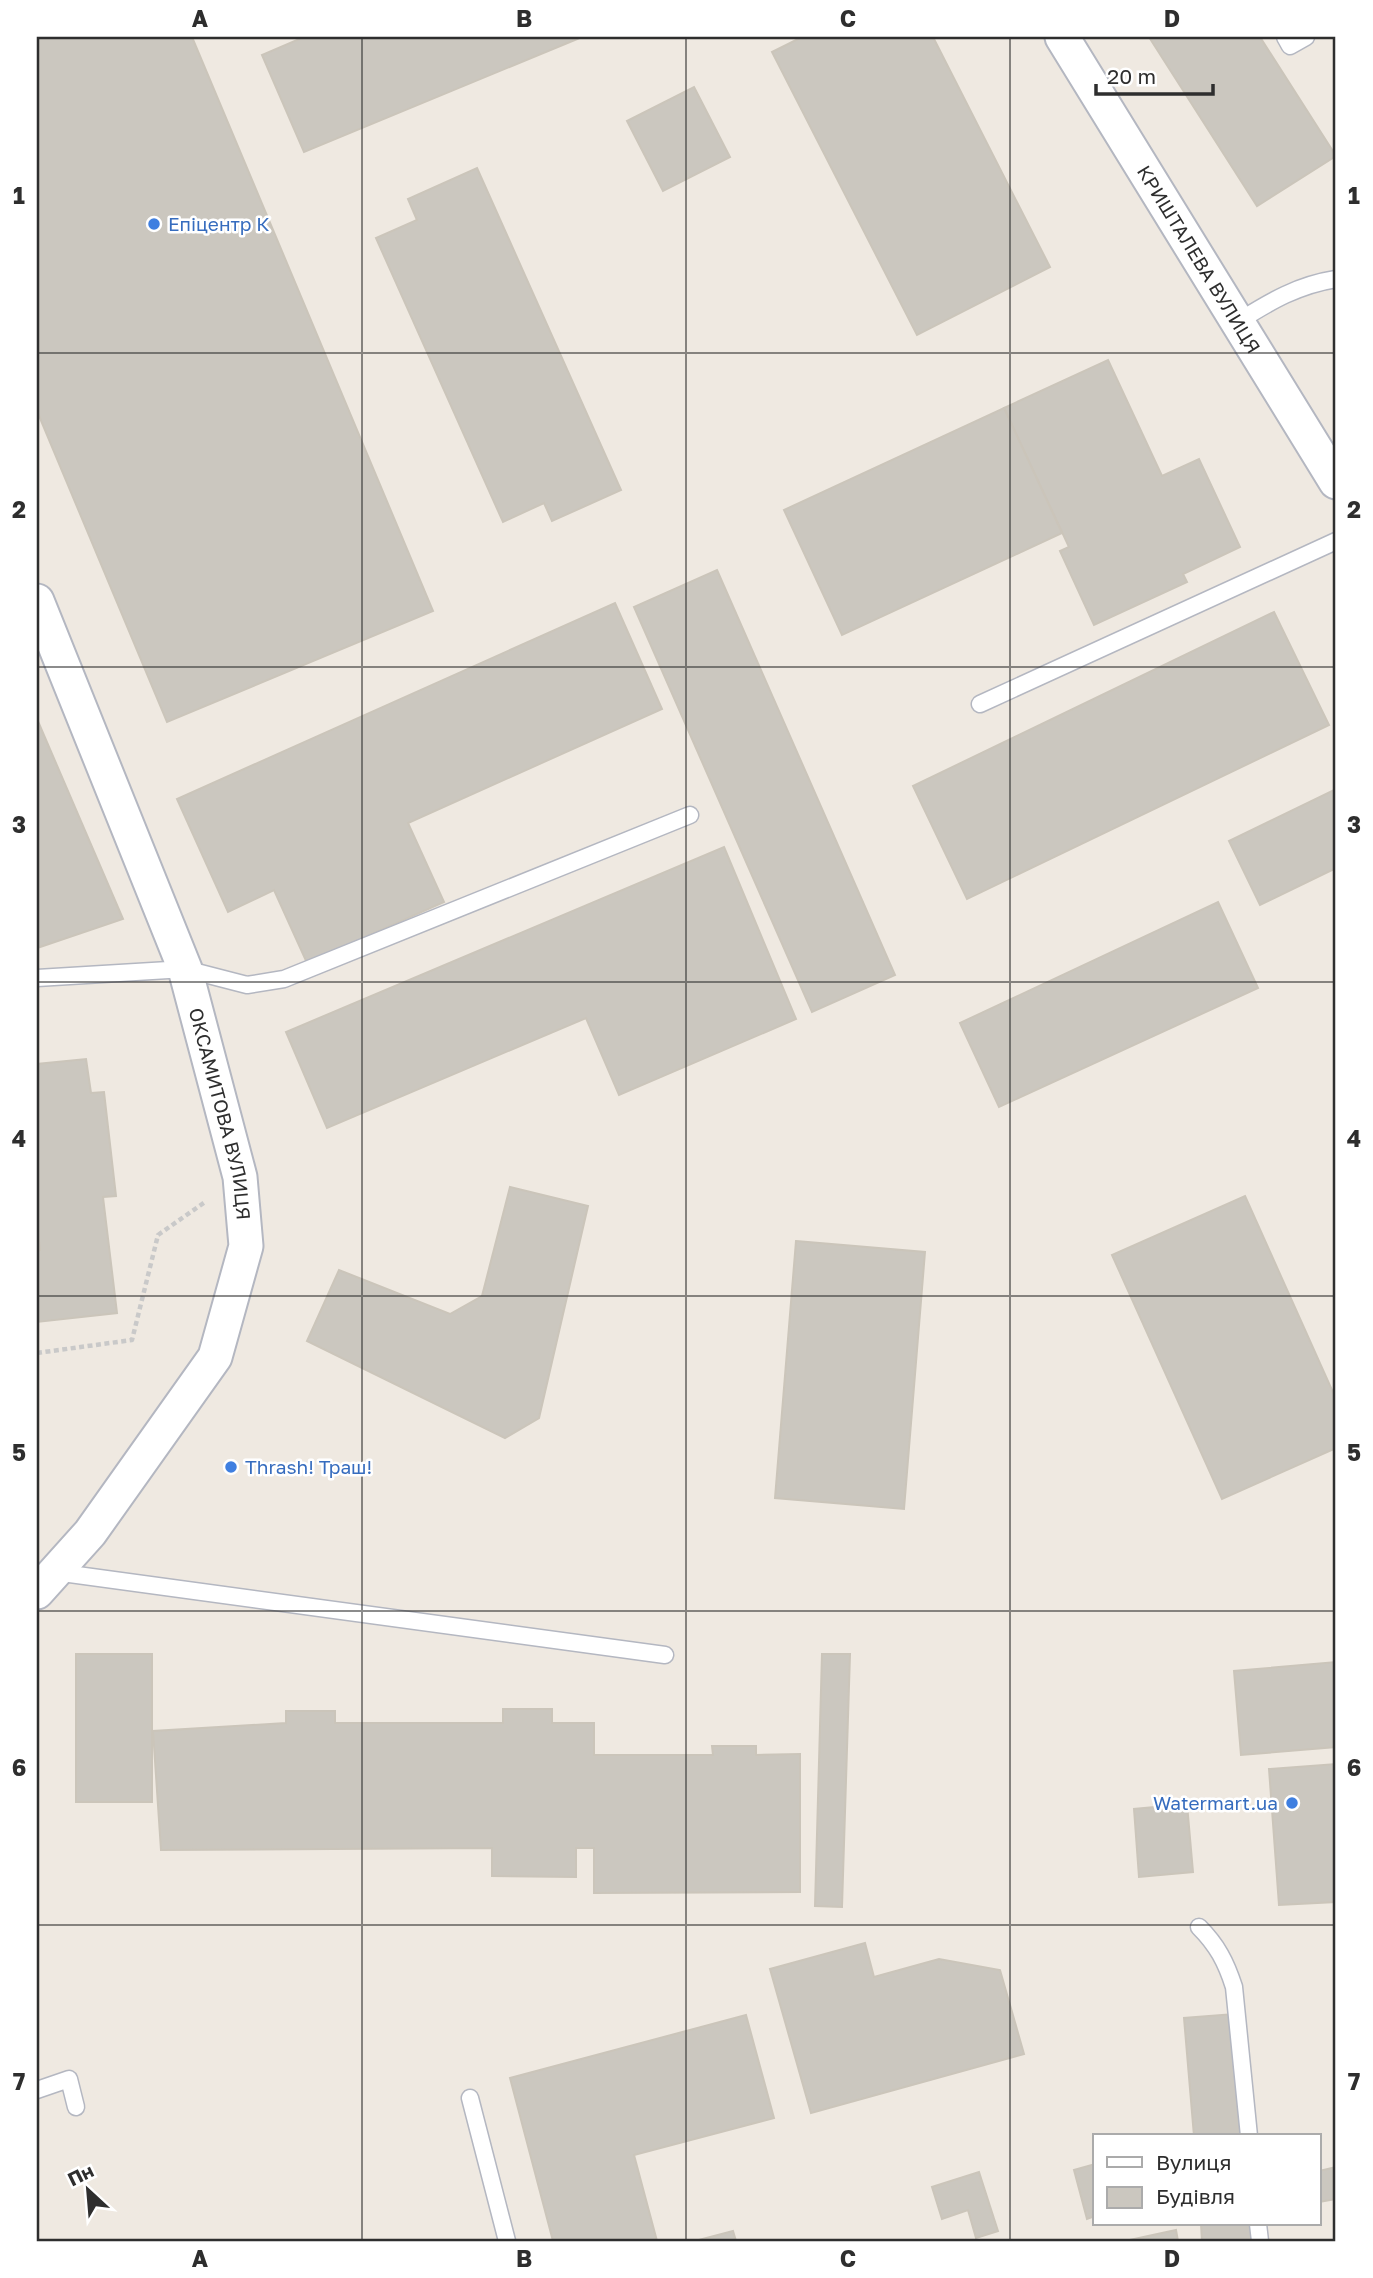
<svg xmlns="http://www.w3.org/2000/svg" width="1373" height="2278" font-family="'Golos Text',sans-serif">
<style>
.building{fill:#cbc7bf;stroke:#cbc5ba;stroke-width:2}
.lines{fill:none;stroke-linecap:round;stroke-linejoin:round}
.lane-casing{stroke:#b4b7c1;stroke-width:19}
.street-casing{stroke:#b4b7c1;stroke-width:37}
.path{stroke:#c9c9c9;stroke-width:4.5;stroke-dasharray:5 3.5;stroke-linecap:butt}
.lane{stroke:#fff;stroke-width:16}
.street{stroke:#fff;stroke-width:33}
.grid{fill:none;stroke:#2e2e2e;stroke-width:2;stroke-opacity:0.55}
.shop-dot{fill:#3f7fe0;stroke:#fff;stroke-width:2.5}
.labels{text-anchor:middle;stroke-width:5;stroke-linejoin:round;paint-order:stroke}
.shop-label{font-size:19px;fill:#366cbe;stroke:#fff;text-anchor:start}
.street-label{font-size:19px;fill:#2e2e2e;stroke:#fff}
.neatline{fill:none;stroke:#2e2e2e;stroke-width:2.5}
.grid-label{font-size:23px;text-anchor:middle;font-weight:bold;fill:#2e2e2e}
</style>
<rect width="100%" height="100%" fill="#efe9e1"/>
<!-- building -->
<g class="building">
<path d="M37,37h155l241,574 -266,111 -130,-311z"/>
<path d="M304,37h278l-278,115 -42,-97z"/>
<path d="M802,37h131l117,230 -133,68 -145,-283z"/>
<path d="M1149,37h111l76,119 -79,50z"/>
<path d="M694,87l36,70 -67,34 -36,-70z"/>
<path d="M477,168l144,322 -69,31 -8,-18 -41,19 -127,-284 41,-18 -9,-21z"/>
<path d="M1108,360l54,116 37,-17 41,88 -57,27 4,8 -93,43 -34,-74 9,-4 -65,-139z"/>
<path d="M1004,408l58,125 -220,102 -58,-125z"/>
<path d="M717,570l178,405 -83,37 -178,-405z"/>
<path d="M615,603l47,106 -254,114 36,79 -137,61 -33,-73 -46,22 -51,-113z"/>
<path d="M1274,612l55,113 -362,174 -54,-113z"/>
<path d="M37,719l86,200 -86,29z"/>
<path d="M1336,789v79l-76,37 -31,-64z"/>
<path d="M724,847l72,172 -177,76 -33,-77 -259,110 -41,-96z"/>
<path d="M1218,902l40,86 -259,119 -39,-84z"/>
<path d="M86,1059l5,34 13,-1 12,104 -13,1 14,116 -80,9v-71l3,-1 -3,-28v-158z"/>
<path d="M510,1187l78,19 -49,212 -34,20 -198,-97 32,-71 111,44 32,-18z"/>
<path d="M1245,1196l91,203v49l-114,51 -110,-244z"/>
<path d="M796,1241l129,11 -21,257 -129,-11z"/>
<rect x="76" y="1654" width="76" height="148"/>
<path d="M822,1654h28l-8,253 -27,-1z"/>
<path d="M1336,1662v85l-95,8 -7,-84z"/>
<path d="M503,1709h49v14h42v32h119l-1,-9h44v9l44,-1v138l-206,1v-45h-18v29l-84,-1v-28l-331,2 -8,-119 133,-8v-12h49v12h168z"/>
<path d="M1336,1764v138l-57,3 -10,-136z"/>
<path d="M1187,1804l6,68 -54,5 -5,-68z"/>
<path d="M865,1943l9,34 65,-18 61,11 24,84 -213,59 -41,-144z"/>
<path d="M1234,2014l10,122h-50l-10,-118z"/>
<path d="M746,2015l28,103 -140,37 23,86h-104l-43,-163z"/>
<path d="M1095,2164v52l-8,3 -13,-49z"/>
<path d="M1336,2167v32l-17,3v-31z"/>
<path d="M979,2172l19,59 -22,7 -8,-28 -26,9 -10,-32z"/>
<path d="M1201,2224h51l1,17h-51z"/>
<path d="M1176,2230l2,11h-53z"/>
<path d="M733,2231l3,10h-41z"/>
</g>
<g class="lines">
<defs>
<g id="lane">
<path d="M1285,37l5,9 16,-9"/>
<path d="M1239,321c32,-20 59,-36 97,-42"/>
<path d="M980,704l356,-163"/>
<path d="M37,978l148,-9 62,16 37,-6 406,-164"/>
<path d="M55,1572l610,83"/>
<path d="M1199,1927c18,18 27,35 35,60l15,149"/>
<path d="M37,2090l32,-11 7,28"/>
<path d="M470,2098l37,143"/>
<path d="M1258,2224l2,17"/>
</g>
<g id="street">
<path id="s1" d="M1062,37l274,445"/>
<path id="s2" d="M37,601l148,368 55,208 6,69 -31,111 -125,176 -53,59"/>
</g>
</defs>
<!-- lane casing -->
<use href="#lane" class="lane-casing"/>
<!-- street casing -->
<use href="#street" class="street-casing"/>
<!-- path -->
<path class="path" d="M37,1353l95,-13 26,-105 47,-33"/>
<!-- lane -->
<use href="#lane" class="lane"/>
<!-- street -->
<use href="#street" class="street"/>
</g>
<!-- grid -->
<path class="grid" d="M362,37v2204M686,37v2204M1010,37v2204M37,353h1299M37,667h1299M37,982h1299M37,1296h1299M37,1611h1299M37,1925h1299"/>
<!-- markers -->
<g class="shop-dot">
<circle cx="154" cy="224" r="7"/>
<circle cx="231" cy="1467" r="7"/>
<circle cx="1292" cy="1803" r="7"/>
</g>
<g class="labels">
<!-- shop labels -->
<g class="shop-label">
<text x="168" y="231">Епіцентр К</text>
<text x="245" y="1474">Thrash! Траш!</text>
<text x="1278" y="1810" text-anchor="end">Watermart.ua</text>
</g>
<!-- street labels -->
<g class="street-label">
<text dy="7" stroke="none"><textPath href="#s1" startOffset="261">КРИШТАЛЕВА ВУЛИЦЯ</textPath></text>
<text dy="7" stroke="none"><textPath href="#s2" startOffset="546">ОКСАМИТОВА ВУЛИЦЯ</textPath></text>
</g>
</g>
<!-- border -->
<rect width="1373" height="2278" fill="none" stroke="#ffffff" stroke-width="77"/>
<!-- legend -->
<rect x="1093" y="2134" width="228" height="91" fill="#ffffff" stroke="#ababab" stroke-width="2"/>
<rect x="1107" y="2157" width="35" height="10" fill="#ffffff" stroke="#ababab" stroke-width="2"/>
<text x="1156" y="2170" font-size="21" fill="#2e2e2e">Вулиця</text>
<rect x="1107" y="2187" width="35" height="21" fill="#cbc7bf" stroke="#ababab" stroke-width="2"/>
<text x="1156" y="2204" font-size="21" fill="#2e2e2e">Будівля</text>
<!-- north arrow -->
<g transform="translate(88 2190) rotate(334)" stroke="#ffffff" stroke-width="5" paint-order="stroke">
<path d="M0-5L12 26L0 18L-12 26Z" fill="#2e2e2e"/>
<text y="-10" font-size="19" font-weight="bold" text-anchor="middle" fill="#2e2e2e">Пн</text>
</g>
<!-- scale -->
<path d="M1096 84v10h117v-10" fill="none" stroke="#2e2e2e" stroke-width="3.5"/>
<text x="1107" y="84" font-size="21" fill="#2e2e2e" stroke="#ffffff" stroke-width="5" paint-order="stroke">20 m</text>
<rect x="38" y="38" width="1296" height="2202" class="neatline"/>
<g class="grid-label">
<text x="200" y="27">A</text>
<text x="524" y="27">B</text>
<text x="848" y="27">C</text>
<text x="1172" y="27">D</text>
<text x="19" y="204">1</text>
<text x="1354" y="204">1</text>
<text x="19" y="518">2</text>
<text x="1354" y="518">2</text>
<text x="19" y="833">3</text>
<text x="1354" y="833">3</text>
<text x="19" y="1147">4</text>
<text x="1354" y="1147">4</text>
<text x="19" y="1461">5</text>
<text x="1354" y="1461">5</text>
<text x="19" y="1776">6</text>
<text x="1354" y="1776">6</text>
<text x="19" y="2090">7</text>
<text x="1354" y="2090">7</text>
<text x="200" y="2267">A</text>
<text x="524" y="2267">B</text>
<text x="848" y="2267">C</text>
<text x="1172" y="2267">D</text>
</g>
</svg>
